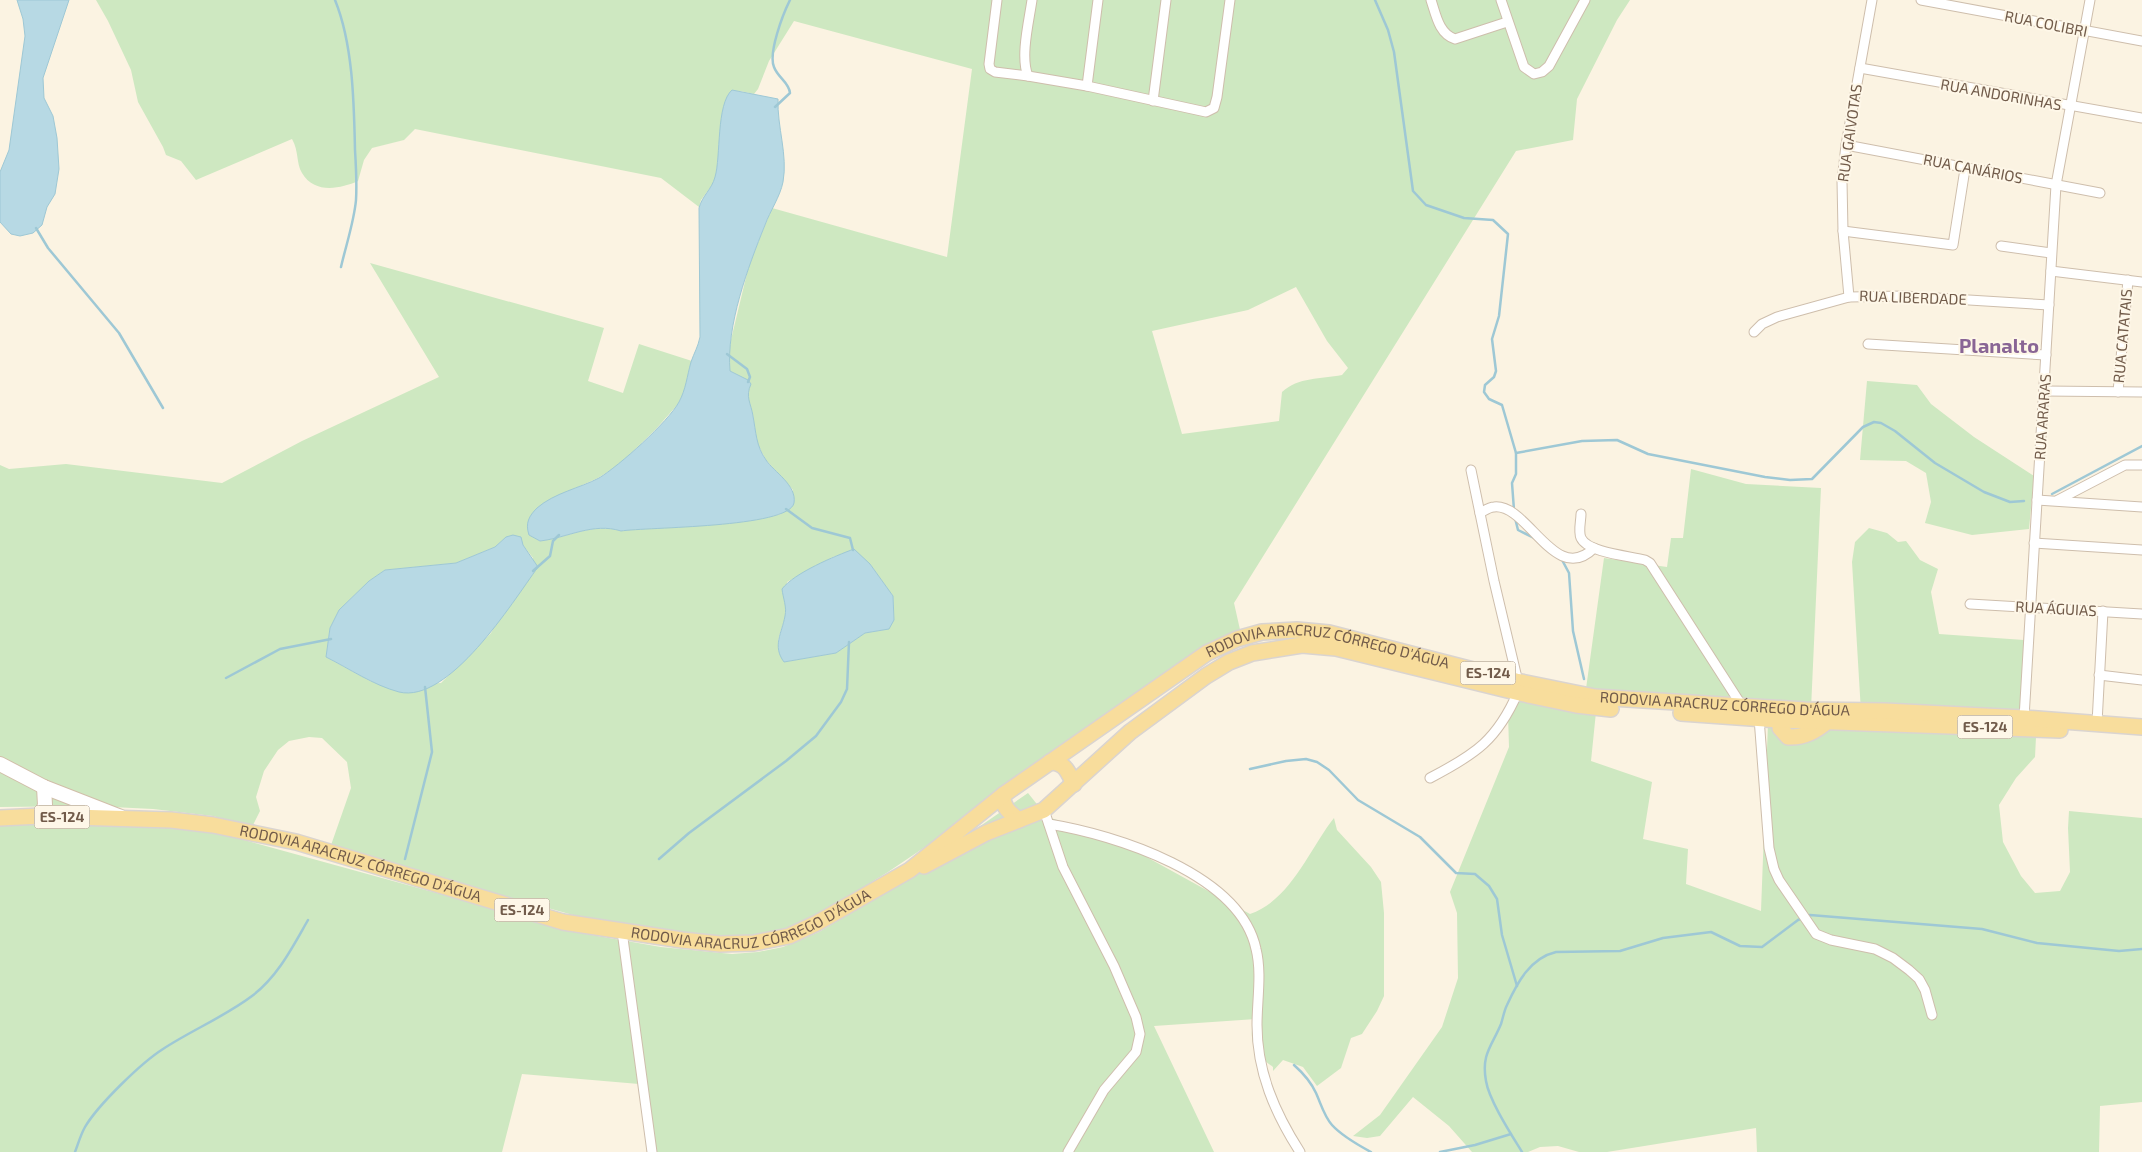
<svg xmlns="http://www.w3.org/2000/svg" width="2142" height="1152" font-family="'Exo 2',sans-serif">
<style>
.green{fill:#cee8c1;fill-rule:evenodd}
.water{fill:#b7d9e4;stroke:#9ec8d5}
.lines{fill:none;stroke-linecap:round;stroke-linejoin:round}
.stream{stroke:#9ec8d5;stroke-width:2.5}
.street-casing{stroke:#cebeac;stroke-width:11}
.secondary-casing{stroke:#d1bea9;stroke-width:16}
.primary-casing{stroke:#dad4d0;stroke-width:18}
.street{stroke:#fff;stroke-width:9}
.secondary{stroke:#fff;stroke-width:14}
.primary{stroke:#f8dd9c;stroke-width:15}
.labels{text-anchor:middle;stroke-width:4;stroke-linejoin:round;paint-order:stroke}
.shield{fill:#fef7e8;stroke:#9b8a79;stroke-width:1}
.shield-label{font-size:14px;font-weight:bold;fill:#715b4a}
.street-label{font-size:15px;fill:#715b4a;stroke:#fef7e8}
.district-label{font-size:20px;font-weight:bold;fill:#896595;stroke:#fef7e8}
</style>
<rect width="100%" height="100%" fill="#fbf3e2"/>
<!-- green -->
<g class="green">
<path d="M96,0h1534l-13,20 -40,79 -4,41 -57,11 -282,452 7,31 -353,238 -75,46 -22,10 -23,7 -48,3 -136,-20 -254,-70 21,-60 -4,-26 -25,-24 -13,-1 -20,4 -11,9 -14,21 -8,26 4,14 -8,16 -39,-11 -60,-7 -61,-3 -92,1v-342l9,4 57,-5 156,19 80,-42 137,-64 -69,-114 234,65 -16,53 35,12 16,-49 53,17 -6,26 -8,17 -22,25 -36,35 -22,14 -27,12 -42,45 11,6c28,-3 53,-19 81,-10 53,-8 107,-3 160,-17l12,-24 -27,-30 -9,-17 -4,-28 -6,-17 3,-14 -3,-4 -17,-9 -2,-19 21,-87 23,-57 175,49 25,-188 -178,-48 -25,40 -11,28 -4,5 -14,-3 -11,2 -7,24 -6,59 -4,9 -11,15 -2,7 -38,-29 -246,-49 -11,11 -32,8 -8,12 -6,21c-18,8 -44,13 -56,-8 -6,-10 -3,-22 -10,-34l-96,41 -15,-19 -15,-6 -3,-8 -25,-45 -7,-32 -23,-49zM1296,287l31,54 21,27 -6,7c-21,4 -44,2 -60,17l-3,29 -97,13 -30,-103 96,-21zM506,537l17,8 10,13 -42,75 -50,50 -57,3 -14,-5 -44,-24 4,-29 9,-18 30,-29 16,-11 71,-7 39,-16zM835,556l35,8 23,32 1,24 -11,10 -18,3 -29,20 -52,9c-11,-19 -4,-26 1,-45 2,-10 1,-24 2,-35z"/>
<path d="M1867,381l50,4 14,19 43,33 60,39 -5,53 -57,6 -47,-12 6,-21 -5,-29 -20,-12 -46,-1z"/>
<path d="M1691,469l55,15 75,4 -10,221 -226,-13 19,-138 63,9 4,-29h12z"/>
<path d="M1869,528l18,5 11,9 8,-1 14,19 18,9 -7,23 8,42 85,6 -2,82 -161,-10 -9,-150 3,-20z"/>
<path d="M1513,700l83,12 -5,49 61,21 -9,57 45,10 -2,35 75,27 7,-188 268,14 -1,20 -19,21 -17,27 4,37 18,34 14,17 25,-2 10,-19 -2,-44 1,-17 73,7v284l-42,4 -1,46h-342l-1,-24 -149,24h-28l-21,-6 -18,1 -12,5h-56l-23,-26 -36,-29 -33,39 -13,2 -14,-2 27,-21 62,-88 16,-49 -1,-65 -7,-21 59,-145 -1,-33z"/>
<path d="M1028,793l16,20 7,5 61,20 138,76c41,-14 60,-66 84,-96l3,12 34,37 10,15 3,31v83l-7,15 -15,23 -11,4 -10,30 -24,18 -14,-19 -20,-7 -10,11v-4c-16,-11 -28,-28 -17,-48l-102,7 60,126h-566l-9,-68 -117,-10 -20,78h-502v-330l122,1 89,8 375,103 75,13 71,7 26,-2 25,-5 36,-15 54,-32z"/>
</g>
<!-- water -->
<g class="water">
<path d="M17,0h52l-26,78 1,20 9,18 4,22 2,31 -4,25 -8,13 -5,18 -9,8 -13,3 -9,-2 -11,-12v-50l9,-22 16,-114 -2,-17z"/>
<path d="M732,90l46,9c-1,28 10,56 5,83 -3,15 -13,29 -18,43 -17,42 -39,101 -35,146l18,9 3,4c-6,13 0,19 2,32 3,16 3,30 13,44 8,12 31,25 28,43 -5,25 -148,24 -173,28 -28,-9 -54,7 -81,10l-11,-6c-4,-12 0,-19 8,-27 17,-15 43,-20 62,-30 20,-12 69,-56 80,-76 7,-13 8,-26 12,-40 3,-9 7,-15 9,-25l-1,-129c3,-12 13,-19 16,-31 6,-20 1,-73 17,-87z"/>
<path d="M513,535l8,2 2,8 15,22c-26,36 -89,137 -139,125 -26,-7 -49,-23 -73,-35l4,-29 9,-18 30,-29 16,-11 71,-7 39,-16 11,-10z"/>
<path d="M854,549l16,15 23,32 1,24 -5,9 -24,4 -29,20 -52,9c-12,-16 -2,-29 1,-46 2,-9 -2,-18 -3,-27 12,-16 53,-33 72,-40z"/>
</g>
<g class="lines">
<!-- stream -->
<g class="stream">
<path d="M335,0c18,44 19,103 20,150 1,16 2,33 1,50 -2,22 -10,45 -15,67"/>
<path d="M1375,0l13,30 6,22 19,139 13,14 38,13 29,2 15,14 -9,82 -7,23 4,32 -2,6 -9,8 -1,7 5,7 13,6 14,48v21l-4,9 2,27"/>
<path d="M775,107l15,-14c-1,-11 -12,-15 -16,-26 -6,-14 9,-53 16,-67"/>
<path d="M36,228l12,20 71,85 44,75"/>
<path d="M727,354l20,15 3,8 -2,5"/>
<path d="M1516,453l66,-12 35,-1 31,14 117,23 25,3 22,-1 51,-52 11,-5 7,1 14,8 40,32 49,29 26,10 14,-1"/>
<path d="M2052,494l90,-48"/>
<path d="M786,509l26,19 38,10 3,12"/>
<path d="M1515,518l3,12 18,9"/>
<path d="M1561,558l8,15 4,58 11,48"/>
<path d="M533,571l17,-15 3,-15 6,-6"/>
<path d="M226,678l54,-29 51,-10"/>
<path d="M1250,769l36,-8 20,-2 11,3 12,8 29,30 62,37 36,36 19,1 14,12 8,13 5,36 15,51"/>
<path d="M405,859l27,-107 -7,-65"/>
<path d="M659,859l30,-26 97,-72 30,-25 25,-34 6,-13 2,-47"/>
<path d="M1294,1065c9,8 17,17 22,28 5,11 8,23 16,32 10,11 26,20 39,27"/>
<path d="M75,1152c3,-8 6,-18 10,-25 13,-22 56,-64 78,-78 29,-19 61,-32 89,-53 26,-20 40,-48 56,-76"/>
<path d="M1440,1152l35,-7 36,-11"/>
<path d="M1522,1152c-11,-18 -33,-52 -36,-71 -5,-27 6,-35 15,-57 2,-6 3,-13 6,-19 10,-22 23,-47 49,-53l64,-1 43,-13 48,-6 29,14 22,1 36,-27 12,-5 172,14 55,14 82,8 23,-2"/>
</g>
<defs>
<g id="street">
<path d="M997,0l-8,64 1,5 5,3 33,4"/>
<path d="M1032,0c-3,21 -12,57 -4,76l59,10 11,-86"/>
<path d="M1431,0c5,15 8,34 24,39l52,-17"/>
<path d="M1501,0l23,67 10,7 8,-2 7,-6 36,-66"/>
<path d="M1921,0l221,41"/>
<path d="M1860,68l282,50"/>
<path d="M1087,86l119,26 8,-4 3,-11 13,-97"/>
<path d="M1153,101l13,-101"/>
<path d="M1846,145l254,48"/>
<path d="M1843,231l110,14 12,-76"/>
<path d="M2001,246l50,7"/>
<path d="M2051,271l91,11"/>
<path d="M1849,297l-6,-66 -1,-50 4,-36 26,-145"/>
<path d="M1754,332l8,-8 15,-7 72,-20 55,-1 145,9"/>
<path d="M1868,344l178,11"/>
<path d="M2045,391l97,1"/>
<path d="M2118,392l10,-112"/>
<path d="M1471,470l23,111 24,101"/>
<path d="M2037,500l105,7"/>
<path d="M2058,500l67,-35h17"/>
<path d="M1480,513c4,-2 9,-6 14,-6 34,-4 61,80 100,41"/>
<path d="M1581,514c0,7 -3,17 0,24 7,15 49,18 64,22l5,3 92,143"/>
<path d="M2034,543l108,7"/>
<path d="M1970,604l172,10"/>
<path d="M2099,675l43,5"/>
<path d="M1759,718l10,130 5,21 5,11 37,54 15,6 44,9 18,9 16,12 10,9 6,11 7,25"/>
<path d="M2024,718l32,-533 34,-185"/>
<path d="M2097,723l6,-112"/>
<path d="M1430,778c46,-24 67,-38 88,-86"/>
<path d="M1044,810l19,57 51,99 22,51 4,17 -4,18 -32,38 -36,62"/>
<path d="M1049,824c67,11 191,50 207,125 6,24 1,51 1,76 0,47 18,88 43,127"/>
<path d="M622,931l30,221"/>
</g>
<g id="secondary">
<path d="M0,764l44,23 77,30"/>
<path d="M41,816l4,-11 -1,-18"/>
</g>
<g id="primary">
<path d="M1780,711v17l8,9c16,1 28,-6 40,-16"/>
<path d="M1681,713l98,7 281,10"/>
<path d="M1050,762c15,0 18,10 24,22"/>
<path d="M1003,795c-1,12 7,18 16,25"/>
<path id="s1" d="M0,818l41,-2 130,4 42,5 83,17 267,80 119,18 38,4 34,-1 35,-7 28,-13 93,-53 93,-75 204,-142 30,-14 25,-7 35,-2 32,3 187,48 79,16 210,13 80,1 139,7 118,9"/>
<path d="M924,866l62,-33 58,-23 86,-78 76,-56 23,-14 23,-9 50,-8 34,3 188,46 52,11 35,4"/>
</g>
</defs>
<!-- street casing -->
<use href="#street" class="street-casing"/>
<!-- secondary casing -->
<use href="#secondary" class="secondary-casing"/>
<!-- primary casing -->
<use href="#primary" class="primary-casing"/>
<!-- street -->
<use href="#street" class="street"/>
<!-- secondary -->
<use href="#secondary" class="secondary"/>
<!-- primary -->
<use href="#primary" class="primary"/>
</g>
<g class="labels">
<!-- shield labels -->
<g class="shield">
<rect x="1460.5" y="661.5" width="55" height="23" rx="4"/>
<rect x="1957.5" y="715.5" width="55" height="23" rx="4"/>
<rect x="34.5" y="805.5" width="55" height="23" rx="4"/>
<rect x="494.5" y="898.5" width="55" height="23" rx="4"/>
</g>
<g class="shield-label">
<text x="1488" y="678">ES-124</text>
<text x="1985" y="732">ES-124</text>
<text x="62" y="822">ES-124</text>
<text x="522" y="915">ES-124</text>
</g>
<!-- street labels -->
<g class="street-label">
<text transform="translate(2046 24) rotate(11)" y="5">RUA COLIBRI</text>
<text transform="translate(2001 95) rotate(10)" y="5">RUA ANDORINHAS</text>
<text transform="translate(1850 133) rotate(-82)" y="5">RUA GAIVOTAS</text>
<text transform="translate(1973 169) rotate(11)" y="5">RUA CANÁRIOS</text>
<text transform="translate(1913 298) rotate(2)" y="5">RUA LIBERDADE</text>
<text transform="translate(2123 336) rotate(-85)" y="5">RUA CATATAIS</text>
<text transform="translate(2043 417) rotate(-86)" y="5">RUA ARARAS</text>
<text transform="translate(2056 609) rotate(3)" y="5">RUA ÁGUIAS</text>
<text dy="5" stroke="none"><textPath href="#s1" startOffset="1436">RODOVIA ARACRUZ CÓRREGO D'ÁGUA</textPath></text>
<text dy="5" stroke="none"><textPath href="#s1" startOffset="1841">RODOVIA ARACRUZ CÓRREGO D'ÁGUA</textPath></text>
<text dy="5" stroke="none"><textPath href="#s1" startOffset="366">RODOVIA ARACRUZ CÓRREGO D'ÁGUA</textPath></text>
<text dy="5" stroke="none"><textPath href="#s1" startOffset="771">RODOVIA ARACRUZ CÓRREGO D'ÁGUA</textPath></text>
</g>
<!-- district labels -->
<g class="district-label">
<text x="1999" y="353">Planalto</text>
</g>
</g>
</svg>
